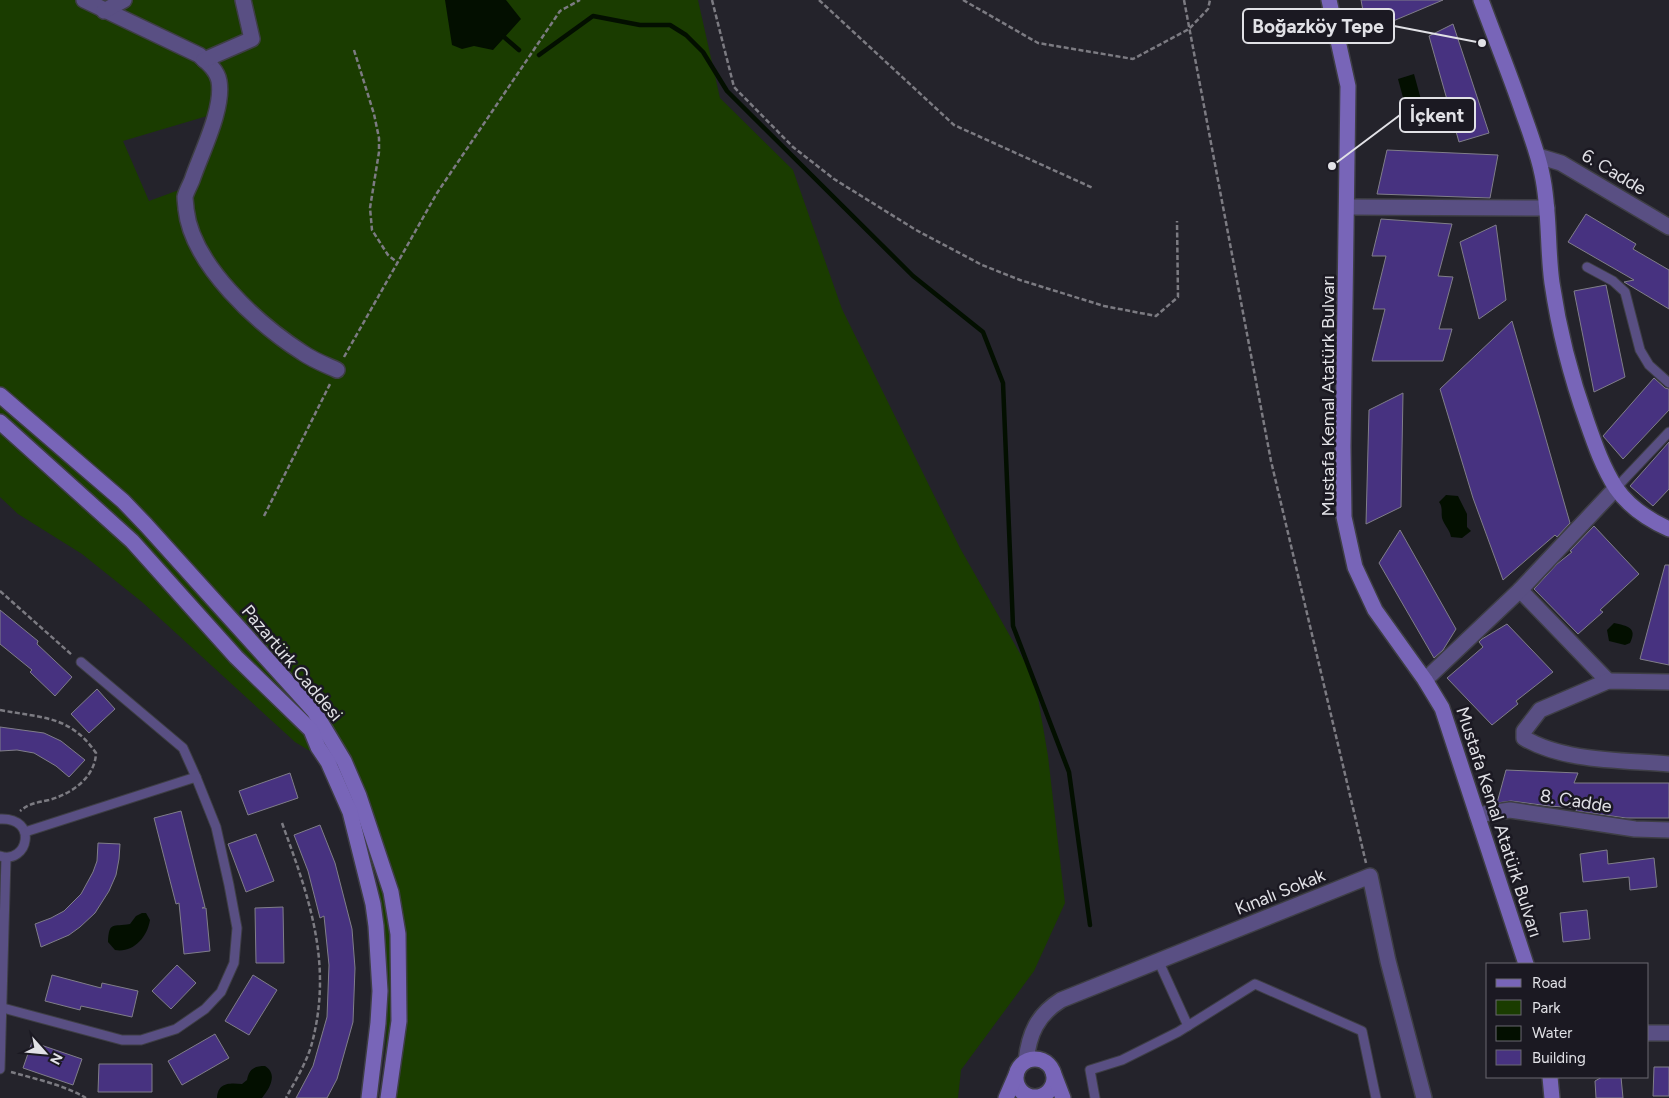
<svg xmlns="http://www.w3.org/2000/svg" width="1669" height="1098" font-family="Figtree,sans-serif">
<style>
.green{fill:#1a3c00;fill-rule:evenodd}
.water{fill:#030f00}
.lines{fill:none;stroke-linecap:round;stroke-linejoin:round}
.stream{stroke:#030f00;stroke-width:4.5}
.building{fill:#473280;stroke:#807e89}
.lane-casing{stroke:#3e3e45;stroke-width:11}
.street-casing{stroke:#3e3e45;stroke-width:18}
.secondary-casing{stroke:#3e3e45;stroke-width:18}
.path{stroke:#7c7b82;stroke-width:2.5;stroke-dasharray:5 2.5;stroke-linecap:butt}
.lane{stroke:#594f83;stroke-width:9}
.street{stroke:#594f83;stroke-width:15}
.secondary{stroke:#7865b8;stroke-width:15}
.labels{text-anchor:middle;stroke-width:5;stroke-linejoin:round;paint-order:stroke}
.street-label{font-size:18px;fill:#e1e1e6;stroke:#1b1922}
.leader{fill:none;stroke:#e1e1e6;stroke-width:2}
.callout-dot{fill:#e1e1e6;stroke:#1b1922;stroke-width:2}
.callout{fill:#1b1922;stroke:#e1e1e6;stroke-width:2}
.callout-label{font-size:19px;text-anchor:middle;font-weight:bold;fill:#e1e1e6}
</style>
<rect width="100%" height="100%" fill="#24232b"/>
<!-- green -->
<path class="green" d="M0,0h698l22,98 73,72 49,139 118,239 75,132 13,76 17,147 -31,68 -73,99 -3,28h-576l5,-71 -9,-148 -50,-117 -33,-20 -153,-140 -60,-48 -64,-40 -18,-17zM214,114l-27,73 -38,14 -26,-60z"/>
<!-- water -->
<g class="water">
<path d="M445,0h61l15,19 -28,31 -19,-4 -12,3 -10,-4z"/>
<path d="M1414,74l9,33 -16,5 -9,-33z"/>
<path d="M1446,495l12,1 9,18v13l4,4 -9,7 -11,-1c-1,-7 -7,-12 -9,-19 -1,-6 1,-11 -3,-16z"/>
<path d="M1614,623c13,3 24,4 16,20l-5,2 -16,-4 -2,-11z"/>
<path d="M142,913h4l4,7c-3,18 -17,33 -35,30l-7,-8c1,-21 5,-15 22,-18l6,-8z"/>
<path d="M265,1066c13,8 5,22 -3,32h-45c1,-16 13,-15 25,-14l5,-4c2,-11 7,-14 18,-14z"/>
</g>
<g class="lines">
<!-- stream -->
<g class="stream">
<path d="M504,37l15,13"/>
<path d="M539,55l54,-39 47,9h30l16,10 17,17 24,39 186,185 70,56 20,51 10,243 56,146 21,153"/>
</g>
</g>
<!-- building -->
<g class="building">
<path d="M1361,0h82l-76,32z"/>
<path d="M1453,24l36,109 -30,9 -30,-106z"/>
<path d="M1387,150l111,5 -8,43 -113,-4z"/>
<path d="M1586,214l50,30 -3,5 36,21v39l-45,-27 10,-2 -66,-38z"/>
<path d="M1381,219l71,5 -14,52 15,1 -14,52h13l-9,32h-71l13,-52h-12l13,-53h-14z"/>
<path d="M1496,225l10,75 -27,19 -19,-77z"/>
<path d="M1606,285l19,92 -31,15 -20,-101z"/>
<path d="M1512,321l58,202 -13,14 -2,-2 -52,45 -30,-82 -33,-109z"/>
<path d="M1654,378l11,10 4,1v21l-46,49 -20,-23z"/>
<path d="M1403,393l-2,114 -35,17 3,-114z"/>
<path d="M1669,442v47l-16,17 -23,-20z"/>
<path d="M1594,526l45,48 -39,36 3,2 -25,22 -44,-45 23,-25 15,-12 -2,-1z"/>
<path d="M1400,530l56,99 -13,21 -9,8 -55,-95z"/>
<path d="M1665,565h4v100l-29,-6z"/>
<path d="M0,610l38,31 -1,3 35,33 -17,19 -25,-24 2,-2 -32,-26z"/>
<path d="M1507,624l46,48 -37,29 2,3 -26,21 -45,-47 36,-31 -4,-5 3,-3z"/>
<path d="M97,689l18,20 -26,24 -18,-19z"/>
<path d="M0,727l44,6 17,8 24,19 -16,17 -13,-11 -22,-13 -17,-3 -17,1z"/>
<path d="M1506,770l72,3 -4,10h95v35h-43l-50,-7 1,-3 -28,-2 -38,-5 -14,2z"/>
<path d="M290,773l8,25 -50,17 -9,-24z"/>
<path d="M181,811l24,96 -3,1h4l4,43 -26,3 -5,-51 -3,1 -22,-86z"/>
<path d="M320,825l15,38 17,66 3,39 -2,54 -16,57 -10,19h-31l17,-32 14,-49 2,-52 -5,-49 -4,2 -12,-47 -14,-36z"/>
<path d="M256,834l18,47 -28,11 -18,-48z"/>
<path d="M98,843l22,1 -1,15 -3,16 -7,16 -14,22 -15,14 -11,8 -28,12 -6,-23 16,-6 13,-7 17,-17 12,-22 4,-11z"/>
<path d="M1607,850l1,14 46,-6 3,29 -27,3 -1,-13 -46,5 -3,-28z"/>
<path d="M283,907l1,56h-28l-1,-55z"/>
<path d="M1587,910l3,29 -27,3 -3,-29z"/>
<path d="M177,965l19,18 -25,26 -19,-18z"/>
<path d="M52,975l49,13 1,-5 36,8 -6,26 -51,-11 -1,4 -35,-9z"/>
<path d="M253,975l24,15 -28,45 -24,-14z"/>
<path d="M215,1034l14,24 -47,27 -14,-24z"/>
<path d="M32,1042l50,17 -9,26 -50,-17z"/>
<path d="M99,1064h53v28h-54z"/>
<path d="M1654,1067h15v29h-16z"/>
<path d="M1602,1077h19l2,21h-27l-1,-17z"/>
</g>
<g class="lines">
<defs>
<g id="lane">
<path d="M1587,267l26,14 12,11 15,58 9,15 20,18"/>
<path d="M1616,488l53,-56"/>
<path d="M81,662l102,86 13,29"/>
<path d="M0,819c39,-2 28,46 0,37"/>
<path d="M1158,960l30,66"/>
<path d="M3,1008l119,32h19l35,-11 29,-20 16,-17 13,-29 3,-35 -8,-43 -13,-58 -20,-50 -171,55"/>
<path d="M0,1069l6,-211"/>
<path d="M1095,1098l-5,-28 32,-10 56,-28 77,-48 107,47 14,67"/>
</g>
<g id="street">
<path d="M84,0l115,55c8,7 18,15 20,26 5,28 -18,72 -27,99 -2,5 -6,12 -7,17 0,4 1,9 1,12 6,56 72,115 117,144 10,7 23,12 34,17"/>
<path d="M104,11l20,-11"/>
<path d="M204,60l48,-21 -9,-39"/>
<path d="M1538,156l23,7 108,64"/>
<path d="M1348,207l199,1"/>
<path d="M1520,590l88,91"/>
<path d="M1425,680l95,-90 96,-102"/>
<path d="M1669,682l-61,-1 -68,29 -16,21v7c40,24 100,22 145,26"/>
<path d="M1477,815l33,-5 125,19 34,1"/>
<path d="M1648,1033h21"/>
<path d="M1026,1061c3,-27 11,-46 35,-61l309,-124 18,85 36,137"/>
</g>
<g id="secondary">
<path d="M1329,0l19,86 -5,361 1,70 11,50 20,43 50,70 17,28 84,256"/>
<path d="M1481,0c14,38 29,75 42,113 7,20 15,41 19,61 8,36 5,73 10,109 7,48 19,94 35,139 8,23 16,46 29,66 13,19 33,32 53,41"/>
<path d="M0,395l123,106 23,24 168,186 30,50 15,35 32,96 7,42 1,87 -11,77"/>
<path d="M0,422l132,119 104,116 75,73 7,17 10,15 22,50 23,92 3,22 4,65 -2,32 -9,75"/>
<circle cx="1035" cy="1078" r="19"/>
<path d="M1053,1072l10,26"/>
<path d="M1550,1077l2,21"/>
<path d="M1006,1098l10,-23"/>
</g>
</defs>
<!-- lane casing -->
<use href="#lane" class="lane-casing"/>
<!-- street casing -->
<use href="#street" class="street-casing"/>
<!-- secondary casing -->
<use href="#secondary" class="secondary-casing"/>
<!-- path -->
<g class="path">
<path d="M712,0l22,87 59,60 41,32 82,51 66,35 38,15 84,26 52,10 22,-19 -1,-76"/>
<path d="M819,0l135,125 139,63"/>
<path d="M963,0l75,43 95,16 56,-30 19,-20 2,-9"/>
<path d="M1184,0l87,461 95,402"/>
<path d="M354,50l20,64 5,24v14l-9,56 2,22 16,25 10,8"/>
<path d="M344,357l93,-164 123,-182 20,-11"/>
<path d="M264,516l67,-134"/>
<path d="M0,591l72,64"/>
<path d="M0,710c41,8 70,5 96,43 -1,25 -25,41 -47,47 -13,3 -19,3 -29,11"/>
<path d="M282,823c27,74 51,140 30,220 -5,19 -17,38 -26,55"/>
<path d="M11,1072c25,7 53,13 75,26"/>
</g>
<!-- lane -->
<use href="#lane" class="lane"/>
<!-- street -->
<use href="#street" class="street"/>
<!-- secondary -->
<use href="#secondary" class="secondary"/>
</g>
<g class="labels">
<!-- street labels -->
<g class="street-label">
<text transform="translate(1614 172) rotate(31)" y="6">6. Cadde</text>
<text transform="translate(1328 396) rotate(-90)" y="6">Mustafa Kemal Atatürk Bulvarı</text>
<text transform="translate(292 663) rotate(50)" y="6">Pazartürk Caddesi</text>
<text transform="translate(1576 801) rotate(9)" y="6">8. Cadde</text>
<text transform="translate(1499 822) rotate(72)" y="6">Mustafa Kemal Atatürk Bulvarı</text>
<text transform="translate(1280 892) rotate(-22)" y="6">Kınalı Sokak</text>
</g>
</g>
<!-- callouts -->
<path class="leader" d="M1482 43L1394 26M1332 166L1400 115"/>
<g class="callout-dot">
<circle cx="1482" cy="43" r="5"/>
<circle cx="1332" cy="166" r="5"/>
</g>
<g class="callout">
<rect x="1243" y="9" width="151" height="34" rx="5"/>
<rect x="1400" y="98" width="75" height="34" rx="5"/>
</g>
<g class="callout-label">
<text x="1318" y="33">Boğazköy Tepe</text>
<text x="1437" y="122">İçkent</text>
</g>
<!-- legend -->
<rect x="1486" y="963" width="162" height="115" fill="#1b1922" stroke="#6a6970"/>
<rect x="1496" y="979" width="25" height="8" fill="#7865b8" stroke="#6a6970"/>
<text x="1532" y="988" font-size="15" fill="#e1e1e6">Road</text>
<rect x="1496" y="1000" width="25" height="15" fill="#1a3c00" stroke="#6a6970"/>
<text x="1532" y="1013" font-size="15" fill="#e1e1e6">Park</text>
<rect x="1496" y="1026" width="25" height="15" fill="#030f00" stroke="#6a6970"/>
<text x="1532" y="1038" font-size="15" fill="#e1e1e6">Water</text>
<rect x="1496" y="1050" width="25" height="15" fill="#473280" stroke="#6a6970"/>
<text x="1532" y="1063" font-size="15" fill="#e1e1e6">Building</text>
<!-- north arrow -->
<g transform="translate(45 1053) rotate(117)" stroke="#1b1922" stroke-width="4" paint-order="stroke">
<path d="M0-4L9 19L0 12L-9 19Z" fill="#e1e1e6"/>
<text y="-8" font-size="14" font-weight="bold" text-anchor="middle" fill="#e1e1e6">N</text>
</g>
</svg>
